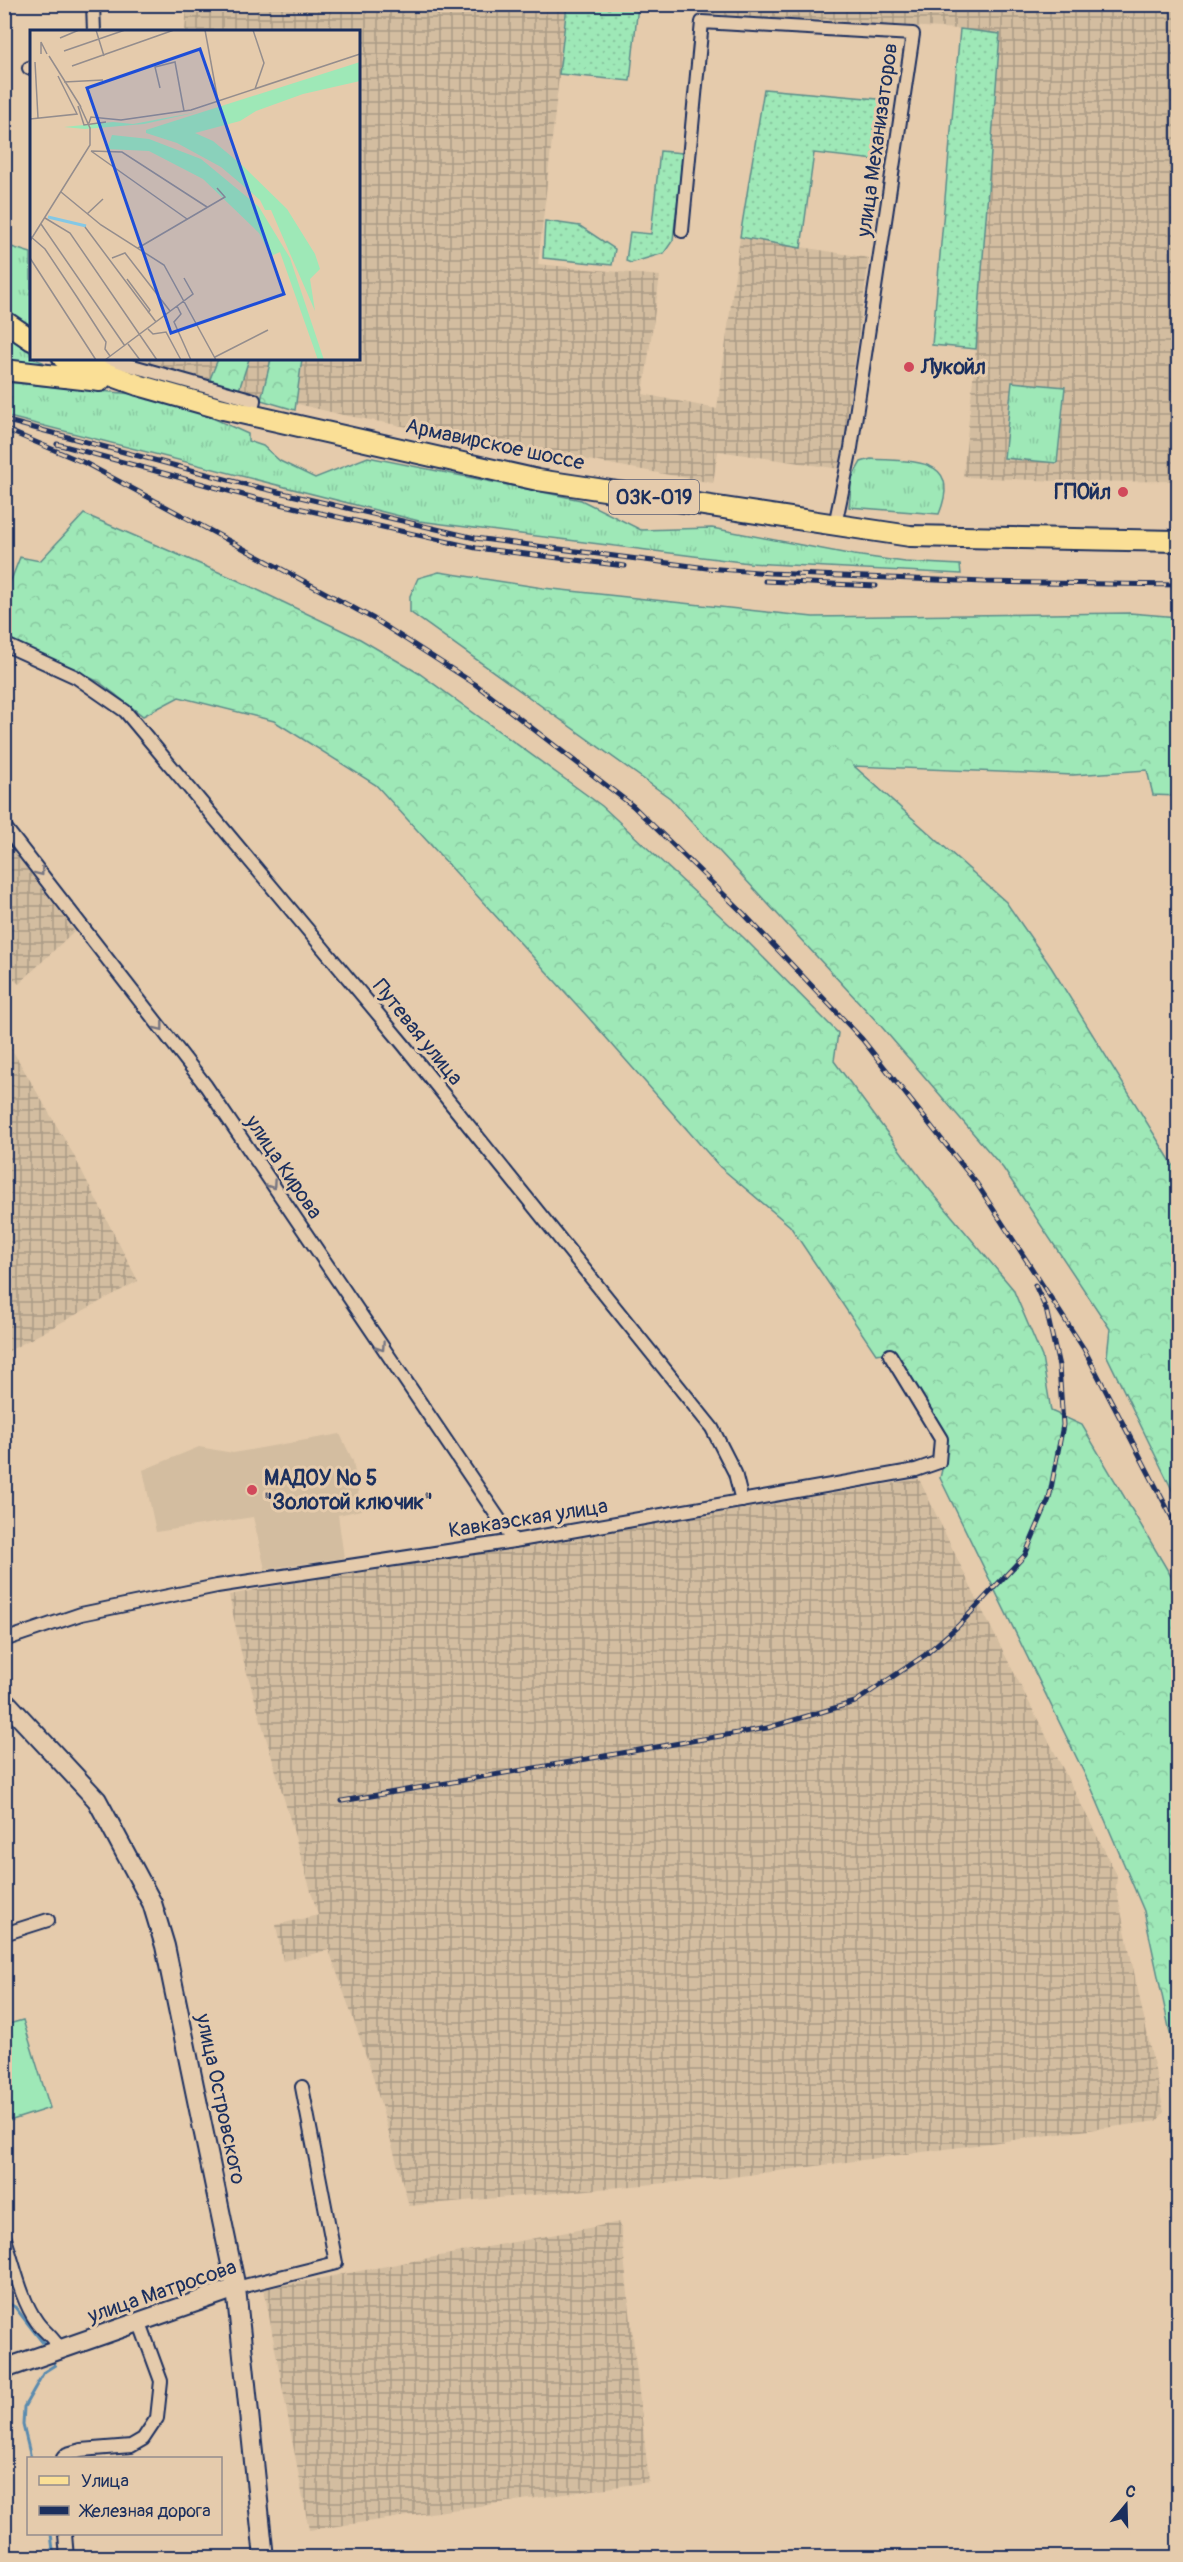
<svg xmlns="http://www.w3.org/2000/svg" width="1183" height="2562" font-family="Pangolin,sans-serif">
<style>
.built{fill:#d3bda0}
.industrial{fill:url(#industrial-grid)}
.grass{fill:url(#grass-tufts);stroke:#5c8c8a;stroke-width:1.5}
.forest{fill:url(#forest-crowns);stroke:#5c8c8a;stroke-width:1.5}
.garden{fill:url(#garden-dots);stroke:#5c8c8a;stroke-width:1.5}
.pitch{fill:#9ee8b7;stroke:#5c8c8a;stroke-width:1.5}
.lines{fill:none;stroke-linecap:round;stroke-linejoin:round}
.stream{stroke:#5a8baf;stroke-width:3}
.street-casing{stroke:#1b2f5e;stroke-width:16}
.secondary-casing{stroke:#1b2f5e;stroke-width:22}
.primary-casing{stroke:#1b2f5e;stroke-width:24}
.street{stroke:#e5cbac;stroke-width:12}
.secondary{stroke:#e5cbac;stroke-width:18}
.primary{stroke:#fadf96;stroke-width:20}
.rail-casing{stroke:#1b2f5e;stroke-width:5}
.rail{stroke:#e5cbac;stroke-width:3;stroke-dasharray:9;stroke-linecap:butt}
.oneway{stroke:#767581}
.poi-dot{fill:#d1495b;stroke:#e5cbac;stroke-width:2}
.labels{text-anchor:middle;stroke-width:6;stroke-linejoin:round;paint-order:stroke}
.shield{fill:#e5cbac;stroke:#585e75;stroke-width:1.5}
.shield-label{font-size:20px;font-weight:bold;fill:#1b2f5e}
.street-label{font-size:21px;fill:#1b2f5e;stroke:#e5cbac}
.poi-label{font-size:21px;font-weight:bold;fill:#1b2f5e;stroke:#e5cbac;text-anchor:start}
.inset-river{fill:none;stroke:#84c8e5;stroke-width:3}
.inset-road{fill:none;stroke:#948d8d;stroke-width:1.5}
.view{fill:#1d4ed8;fill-opacity:0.15;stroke:#1d4ed8;stroke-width:3}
.inset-edge{fill:none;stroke:#1b2f5e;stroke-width:3}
</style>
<defs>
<pattern id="industrial-grid" width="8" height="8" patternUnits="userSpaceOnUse" patternTransform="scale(1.5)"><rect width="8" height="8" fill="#d3bda0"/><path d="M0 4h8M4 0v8" fill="none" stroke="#aa9a86"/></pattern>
<pattern id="grass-tufts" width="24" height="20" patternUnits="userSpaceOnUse" patternTransform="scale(1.5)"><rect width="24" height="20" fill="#9ee8b7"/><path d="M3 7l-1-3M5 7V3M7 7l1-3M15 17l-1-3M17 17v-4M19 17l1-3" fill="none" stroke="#88c7a0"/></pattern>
<pattern id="forest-crowns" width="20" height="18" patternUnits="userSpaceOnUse" patternTransform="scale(1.5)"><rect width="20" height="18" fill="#9ee8b7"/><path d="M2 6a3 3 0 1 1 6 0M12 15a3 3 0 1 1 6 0" fill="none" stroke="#88c7a0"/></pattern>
<pattern id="garden-dots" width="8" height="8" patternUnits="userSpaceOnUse" patternTransform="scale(1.5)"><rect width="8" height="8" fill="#9ee8b7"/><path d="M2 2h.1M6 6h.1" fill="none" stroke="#88c7a0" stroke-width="1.8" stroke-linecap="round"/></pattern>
</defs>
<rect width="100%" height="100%" fill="#e5cbac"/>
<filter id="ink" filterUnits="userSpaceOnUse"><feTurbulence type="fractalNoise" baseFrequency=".0167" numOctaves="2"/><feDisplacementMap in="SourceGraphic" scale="12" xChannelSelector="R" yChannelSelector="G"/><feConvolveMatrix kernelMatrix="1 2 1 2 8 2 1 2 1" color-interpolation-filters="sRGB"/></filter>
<g filter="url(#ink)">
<!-- built -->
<path class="built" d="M340,1434l13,27 8,49 -23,5 6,43 -79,11 -12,-52 -97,15 -13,-62 56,-23 34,6z"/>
<!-- industrial -->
<g class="industrial">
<path d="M187,5h380l-29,259 122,12 -17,118 74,15 23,-172 129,21 -29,211 -122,-18 -5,32 -370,-68 -136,-33 -72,-23 223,-1v-326l-173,-1z"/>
<path d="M703,5h475v417l-7,59 -89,1 -119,-5 13,-128 23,-315 -39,-5 -255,-14z"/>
<path d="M4,838l70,93 -55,53 -5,-5 -9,8z"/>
<path d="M4,1036l68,116 66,129 -133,72z"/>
<path d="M919,1479l59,123 139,273 -1,13 48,224 -7,9 -424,56 -324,29 -38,-136 -42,-120 -46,11 -7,-36 42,-10 -77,-263 -12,-57 147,-28 153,-22z"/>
<path d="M620,2222l29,260 -340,48 -45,-241z"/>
</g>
<!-- grass -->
<g class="grass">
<path d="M5,245l26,8v76l-26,-20z"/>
<path d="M4,333l27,20 1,5 11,4v4l-38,-2z"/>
<path d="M4,382l129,12 62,16 53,24v7l15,5 17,15 35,17 53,-21 213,43 60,30 71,-2 142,27 51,7 55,3 1,9 -212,-11 -330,-42 -414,-105z"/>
<path d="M1012,382l53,5 -8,76 -53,-5z"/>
<path d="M871,459c40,3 92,-3 68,55l-90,-7 3,-29 9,-16z"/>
</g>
<!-- forest -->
<g class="forest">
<path d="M218,359h31l-11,34 -30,-9z"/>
<path d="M271,359h31l-7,51 -34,-10z"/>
<path d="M84,514l153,66 123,59 60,35 182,132 142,132 94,95 -4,28 91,123 88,105 29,68 9,54 31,14 96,163v510l-4,-47 -30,-140 -53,-124 -151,-309 8,-34 -53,-93 -19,3 -86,-128 -70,-59 -133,-151 -211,-231 -102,-64 -95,-24 -36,19 -44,-34 -94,-45v-41l15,-39 20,4z"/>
<path d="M439,572l104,16 270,29 317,-4 48,4v179l-25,-1 -6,-25 -74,5 -219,-9 152,136 45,65 127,206v329l-71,-146 3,-27 -107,-161 -123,-143 -210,-227 -260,-186v-16l8,-18z"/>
</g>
<!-- garden -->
<g class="garden">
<path d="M567,5h71l-8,76 -71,-7z"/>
<path d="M960,29l40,5 -24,315 -44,-4z"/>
<path d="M764,89l125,11 -5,61 -70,-8 -13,95 -61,-11z"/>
<path d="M660,151l23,2 -10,87 -9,13 -33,10 -5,-2 4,-29 21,2z"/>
<path d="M545,221l35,5 35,23 -3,16 -69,-7z"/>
</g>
<!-- pitch -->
<path class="pitch" d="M23,2020l27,88 -41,13 -5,-13 1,-83z"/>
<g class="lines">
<!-- stream -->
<g class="stream">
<path d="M4,2301l11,6 32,41"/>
<path d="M31,2458l-8,-33 1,-18 20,-35 11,-7 -3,-6"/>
<path d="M51,2534l3,24"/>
</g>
<defs>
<g id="street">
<path d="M93,4l1,28"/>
<path d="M29,68l3,-1"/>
<path d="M682,231l20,-209 211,12 -62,414 -16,77"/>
<path d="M104,358l150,42 -3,16"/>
<path d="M4,644l72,33 49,34 278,333 309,384 23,45 7,28"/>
<path d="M4,826l202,260 308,455"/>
<path d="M4,1640l77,-26 136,-28 297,-45 402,-71 23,-8 2,-23 -51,-84"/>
<path d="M4,1934l44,-14"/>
<path d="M4,2236c10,28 16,62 33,86 8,11 16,14 24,29"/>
<path d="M236,2288l100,-25 -34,-176"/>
<path d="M63,2458l4,-4 14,-4 50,-4 12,-7 14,-21 4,-37 -22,-60"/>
<path d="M65,2534l2,24"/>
</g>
<g id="secondary">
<path d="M4,1700l93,100 55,103 13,43 71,342 28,270"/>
<path d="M4,2369l232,-81"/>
</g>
<g id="primary">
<path d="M4,321l28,19"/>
<path d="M63,358l75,27 81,23 319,72 372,56 268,5"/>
<path d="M4,370l96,11"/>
</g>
</defs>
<!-- street casing -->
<use href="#street" class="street-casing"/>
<!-- secondary casing -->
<use href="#secondary" class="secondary-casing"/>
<!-- primary casing -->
<use href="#primary" class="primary-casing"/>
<!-- street -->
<use href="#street" class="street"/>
<!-- secondary -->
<use href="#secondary" class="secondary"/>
<!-- primary -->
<use href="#primary" class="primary"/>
<defs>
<g id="rail">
<path d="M4,420l236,63 235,55 232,30 63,5 214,9 194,3"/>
<path d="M7,430l78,33 289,156 101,65 158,122 110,107 119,126 115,145 107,165 94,180"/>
<path d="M57,444l201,55 218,49 149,18"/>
<path d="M765,581l111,5"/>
<path d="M342,1801l425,-73 88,-26 70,-47 33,-29 67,-71 24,-56 14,-74 -4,-59 -13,-57 -11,-24"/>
</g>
</defs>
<!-- rail casing -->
<use href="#rail" class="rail-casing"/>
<!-- rail -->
<use href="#rail" class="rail"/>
</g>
<!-- one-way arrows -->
<defs><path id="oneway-chevron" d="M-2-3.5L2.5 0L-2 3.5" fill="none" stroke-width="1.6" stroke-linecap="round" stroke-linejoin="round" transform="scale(1.5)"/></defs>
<g class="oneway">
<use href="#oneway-chevron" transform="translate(40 872) rotate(52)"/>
<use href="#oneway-chevron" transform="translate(160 1027) rotate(52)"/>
<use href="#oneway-chevron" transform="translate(272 1185) rotate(56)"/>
<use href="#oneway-chevron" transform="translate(381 1347) rotate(56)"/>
</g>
</g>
<!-- markers -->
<g class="poi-dot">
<circle cx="909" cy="367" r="6"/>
<circle cx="1123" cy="492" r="6"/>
<circle cx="252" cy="1490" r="6"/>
</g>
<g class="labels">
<!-- shield labels -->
<rect class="shield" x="609" y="480" width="90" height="34" rx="4.5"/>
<g class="shield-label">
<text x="654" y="504">03К-019</text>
</g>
<!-- street labels -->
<g class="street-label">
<text transform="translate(877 140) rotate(-82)" y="7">улица Механизаторов</text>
<text transform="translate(495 444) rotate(12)" y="7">Армавирское шоссе</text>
<text transform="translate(418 1032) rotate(51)" y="7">Путевая улица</text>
<text transform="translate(284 1167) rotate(56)" y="7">улица Кирова</text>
<text transform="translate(528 1518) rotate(-9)" y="7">Кавказская улица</text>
<text transform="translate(221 2099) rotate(78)" y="7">улица Островского</text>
<text transform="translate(162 2291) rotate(-19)" y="7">улица Матросова</text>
</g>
<!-- poi labels -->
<g class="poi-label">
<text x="921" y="374">Лукойл</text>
<text x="1111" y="499" text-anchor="end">ГПОйл</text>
<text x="264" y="1485">МАДОУ № 5<tspan x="264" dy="24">"Золотой ключик"</tspan></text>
</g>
</g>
<!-- overview -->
<g transform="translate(30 30)">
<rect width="330" height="330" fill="#e5cbac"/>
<path d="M168,82l-54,12 -59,5 -21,-2 49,-5 20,2z" fill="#9ee8b7"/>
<path d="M330,32v19l-57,13 -47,17 -16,10 -45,12 18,8 30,25 44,43 28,45 5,15 -10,10 5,32 -44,-101h-6l-5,-10 -39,-33 -44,-24 -31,-10v-3zM82,105l37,4 52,20 58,48 31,51 34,102h-6l-38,-108 -9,4 -12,-23 -56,-54 -54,-28 -42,-2z" fill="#9ee8b7"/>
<path class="inset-river" d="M18,187l38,9"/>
<path class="inset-road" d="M66,0l8,26M175,0l13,71M223,0l11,33 -9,26M30,8l19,-8M34,21l61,-21M11,24v-12l6,12M19,26l32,51M5,32l3,56M42,36l102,-36M34,52l39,-2M130,58l-5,-21 20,-5 9,49M48,76l6,19 22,-3M0,89l47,-5 -19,-38M59,93l2,-6 30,3 70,-10 169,-56M61,121l31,1 85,55M61,121l96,68M31,162l40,33 63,40 52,95M57,184l16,-15M15,188l25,15 87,127M11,194l84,122M55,197l71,95M0,206l15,13 32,48 29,45 -1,7 5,7M0,211l60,-96v-17l-10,-22M108,218l87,-51 -8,-9M0,228l66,102M82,228l13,-5 45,58M97,249l23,31 -2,3M147,276l4,8 -7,8 17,38M118,299l5,5 13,-2 15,28M98,314l12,16M185,327l53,-27M75,330l88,-66 -9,-16"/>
<path class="view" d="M170,19l84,245 -113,39 -84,-245z"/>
<rect width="330" height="330" class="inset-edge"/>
</g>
<!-- margin -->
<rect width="1183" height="2562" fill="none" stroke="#e5cbac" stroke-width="24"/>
<rect x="12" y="12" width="1159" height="2538" fill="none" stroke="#1b2f5e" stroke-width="2" filter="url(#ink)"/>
<!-- legend -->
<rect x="27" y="2457" width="195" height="78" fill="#e5cbac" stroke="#948d8d" stroke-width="1.5"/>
<rect x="39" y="2476" width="30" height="9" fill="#fadf96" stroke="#948d8d" stroke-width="1.5"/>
<text x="81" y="2487" font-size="18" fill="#1b2f5e">Улица</text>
<rect x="39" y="2506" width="30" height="9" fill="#1b2f5e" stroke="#948d8d" stroke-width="1.5"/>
<text x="81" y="2517" font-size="18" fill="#1b2f5e">Железная дорога</text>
<!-- north arrow -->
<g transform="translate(1126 2505) rotate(19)" stroke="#e5cbac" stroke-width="4.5" paint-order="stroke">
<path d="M0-4.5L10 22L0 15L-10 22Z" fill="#1b2f5e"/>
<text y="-9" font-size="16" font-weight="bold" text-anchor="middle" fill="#1b2f5e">С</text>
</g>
</svg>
